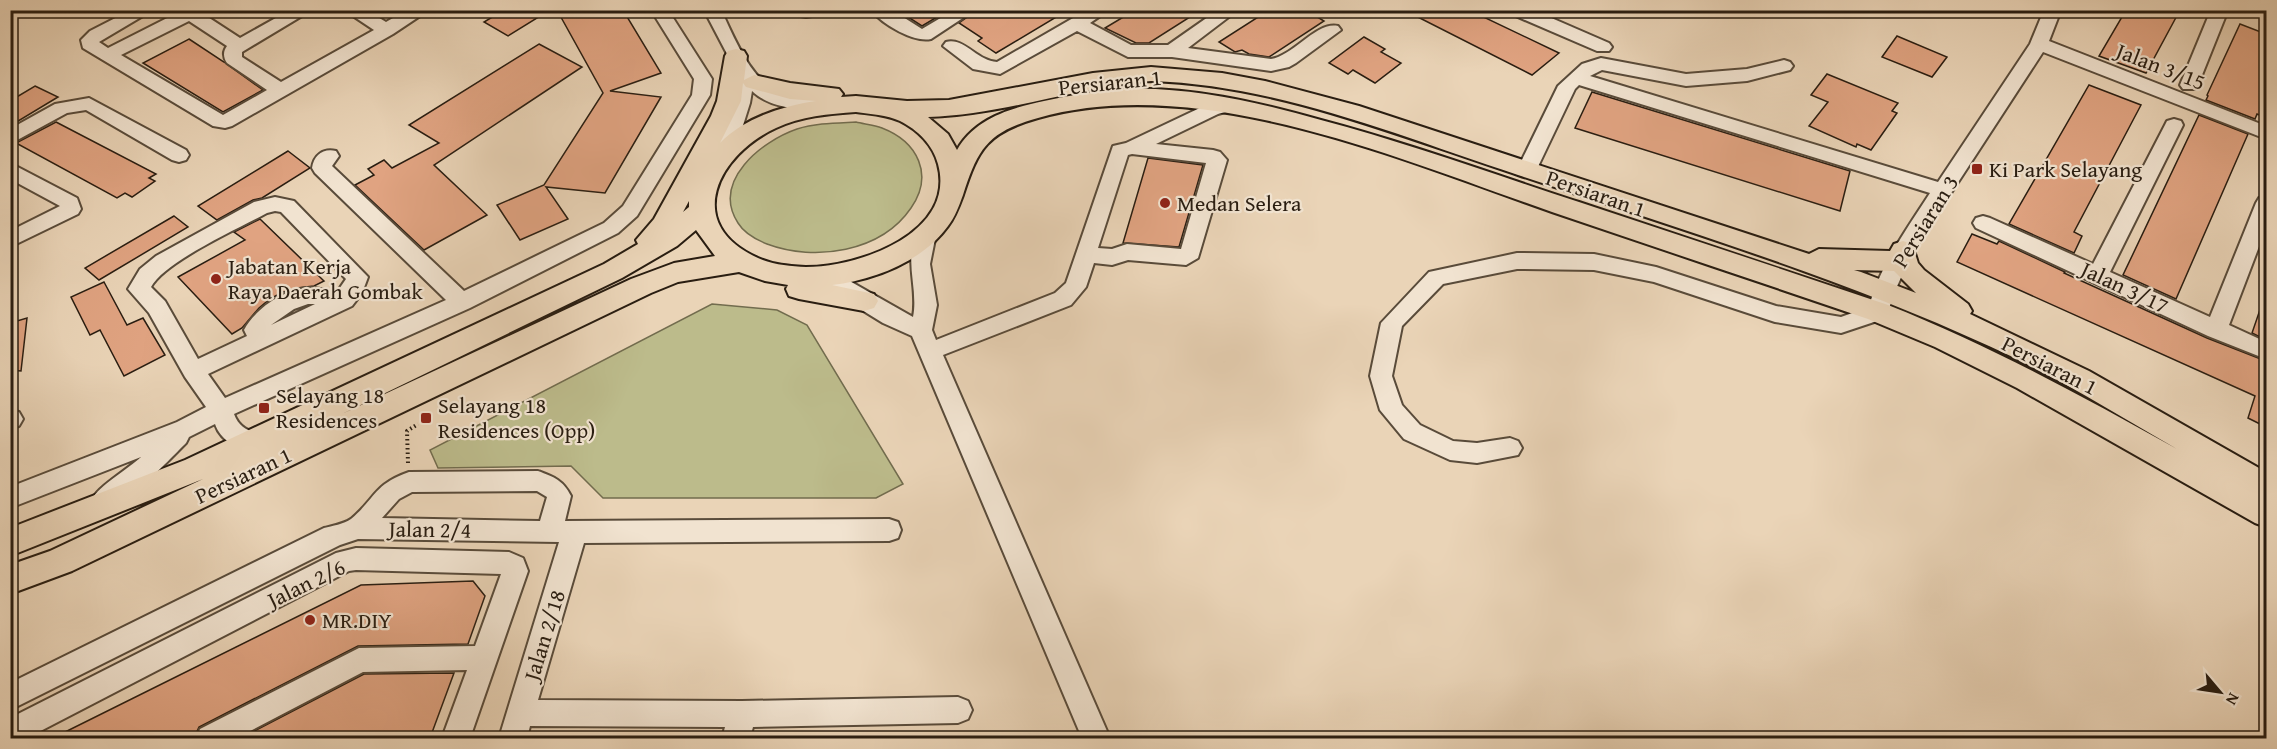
<svg xmlns="http://www.w3.org/2000/svg" width="2277" height="749" font-family="'Gentium Book Plus',serif">
<style>
.green{fill:#bcbb8b;stroke:#726c4e;stroke-width:1.5}
.building{fill:#e0a381;stroke:#291d11;stroke-width:1.5}
.lines{fill:none;stroke-linecap:round;stroke-linejoin:round}
.minor-casing{stroke:#594b3a;stroke-width:4}
.major-casing{stroke:#291d11;stroke-width:4}
.path{stroke:#291d11;stroke-width:4;stroke-dasharray:1.5 3;stroke-linecap:butt}
.minor{fill:#f1e3d0;fill-rule:evenodd}
.major{fill:#ead4b7;fill-rule:evenodd}
.poi-dot{fill:#8f2418;stroke:#f1e3d0;stroke-width:2}
.labels{text-anchor:middle;stroke-width:4.5;stroke-linejoin:round;paint-order:stroke}
.street-label{font-size:22px;fill:#291d11;stroke:#f1e3d0}
.poi-label{font-size:22px;fill:#291d11;stroke:#f1e3d0;text-anchor:start}
</style>
<rect width="100%" height="100%" fill="#ead4b7"/>
<filter id="stains"><feTurbulence type="fractalNoise" baseFrequency=".00333" numOctaves="4"/><feColorMatrix values="0 0 0 0 .2 0 0 0 0 .09 0 0 0 0 .02 0 0 0 .5 -.17"/></filter>
<radialGradient id="worn" r=".72"><stop offset=".6" stop-color="#630" stop-opacity="0"/><stop offset="1" stop-color="#630" stop-opacity=".3"/></radialGradient>
<!-- green -->
<g class="green">
<path d="M856,122c8,2 18,3 26,6 36,14 52,47 29,80 -30,44 -96,54 -144,36 -10,-4 -23,-11 -29,-21 -27,-42 24,-82 59,-94 19,-6 39,-6 59,-7z"/>
<path d="M712,304l65,6 30,15 96,159 -27,14h-273l-32,-32 -133,2 -8,-18z"/>
</g>
<!-- building -->
<g class="building">
<path d="M504,10h46l-42,26 -24,-14z"/>
<path d="M557,10h66l38,63 -51,18 51,6 -56,96 -59,-6 22,32 -48,21 -23,-35 47,-20 59,-92z"/>
<path d="M897,10h52l-27,16z"/>
<path d="M977,10h91l-72,43 -18,-12 4,-3 -23,-15z"/>
<path d="M1135,10h66l-52,33h-13l-31,-15z"/>
<path d="M1269,10h37l18,11 -55,36 -20,-3 -7,-4 -7,2 -16,-10z"/>
<path d="M1404,10h65l90,43 -27,22z"/>
<path d="M2126,10h54l-34,63 -47,-17z"/>
<path d="M2240,24l26,10v72l-4,10 -5,-2 -2,5 -49,-19 2,-4 -1,-1z"/>
<path d="M1897,36l50,21 -15,20 -50,-20z"/>
<path d="M1364,37l21,12 -4,3 20,11 -26,20 -22,-13 -5,4 -19,-11z"/>
<path d="M189,39l35,23 39,28 -40,22 -80,-49z"/>
<path d="M539,44l43,23 -148,98 53,50 -63,35 -69,-65 19,-10 -6,-6 16,-9 8,8 47,-25 -30,-18z"/>
<path d="M1827,74l71,29 -6,8 5,2 -26,37 -14,-6 -1,3 -47,-21 19,-24 -17,-7z"/>
<path d="M2089,85l52,20 -67,127 8,4 -8,17 -65,-29z"/>
<path d="M35,86l23,11 -48,29v-25z"/>
<path d="M1592,92l258,79 -10,40 -265,-83z"/>
<path d="M2199,115l49,19 -72,165 -53,-24z"/>
<path d="M56,122l100,52 -7,4 6,3 -23,16 -7,-4 -8,5 -101,-55z"/>
<path d="M288,151l22,17 -48,30 -9,2 -36,20 -19,-14z"/>
<path d="M1148,158l55,7 -24,82 -56,-4z"/>
<path d="M174,216l14,11 -89,53 -14,-12z"/>
<path d="M260,219l64,62 -10,5 -17,2 -14,4 -13,7 -11,9 -17,20 -10,6 -54,-57 67,-37 -11,-8z"/>
<path d="M1972,234l25,10 2,-3 66,31 -1,1 143,65 59,23v66l-18,-9 7,-22 -298,-134z"/>
<path d="M104,282l23,43 16,-7 22,37 -41,21 -24,-46 -10,5 -19,-38z"/>
<path d="M2264,298l2,1v41l-14,-7z"/>
<path d="M27,318l-6,53 -11,-1v-47z"/>
<path d="M473,581l12,15 -17,48 -110,2 -159,81 -5,11h-141l308,-153z"/>
<path d="M454,673l-24,65h-189l123,-64z"/>
</g>
<g class="lines">
<defs>
<g id="minor">
<path d="M131,10h22l-54,32 9,6 69,-35 -1,-3h21l43,28 50,-28h22l-70,42v5l39,25 93,-52 -30,-20h22l20,12 21,-12h22l-36,24 -161,92 -7,2 -12,-2 -130,-78 -2,-8 9,-9zM189,21l38,25c-4,5 -4,11 0,17l40,27 -44,25 -102,-60z"/>
<path d="M651,10h17l44,69 -2,16 -73,121 -19,17 -148,75 -236,106c5,14 15,17 28,21l4,7 -4,7c-18,6 -41,-7 -47,-25l-26,13 -3,6c-14,14 -62,65 -81,65 -1,0 -8,-2 -9,-3l-3,-7c5,-11 36,-30 48,-41l-131,51v-21l167,-65 29,-15 -21,-30 -36,-64 -21,-24 12,-20 16,-13 98,-54 21,-5 19,4 74,76 -6,16 -10,13 -144,68 17,24 221,-98 -131,-127 -3,-5c2,-13 11,-20 24,-17l3,5 -7,10 132,125 140,-68 19,-17 69,-111 2,-16zM275,211l6,1 65,67 -11,16c-30,-20 -76,7 -91,35l3,6 -49,23 -33,-58 -14,-14c13,-25 88,-59 116,-74zM308,304h7l-44,21 23,-16z"/>
<path d="M704,10h17c13,27 31,75 63,84 16,5 34,2 51,7l2,4 -2,4 -7,2c-26,-2 -56,-1 -76,-20l-2,12 -16,51 -3,5 -7,2 -7,-2 -3,-5 18,-51 4,-32z"/>
<path d="M789,10h37l-2,4 -18,3 -15,-3z"/>
<path d="M871,10h21l30,19 32,-19h21l-44,29c-17,4 -49,-15 -60,-29z"/>
<path d="M1087,10h22l-19,13 41,22h37l50,-35h20l-50,38 83,11c22,-3 46,-38 67,-33l3,4 -45,33 -7,4 -18,4 -99,-14h-44l-51,-26 -77,43 -27,-5 -30,-23 3,-4c18,-5 31,19 51,20z"/>
<path d="M1509,10h24l76,33 3,4 -3,4h-12l-86,-37z"/>
<path d="M2044,10h17l-12,31 217,85v13l-223,-87 -131,201 -18,40 -8,25 -45,15 -66,-11 -121,-40 -60,-12 -77,-1 -74,15 -41,42 -10,50 10,29 18,20 33,16 24,2 33,-5 8,3 4,7 -4,7 -41,8 -27,-3 -46,-21 -24,-29 -10,-34 11,-53 48,-51 88,-19 77,1 62,13 120,39 65,11 28,-10c11,-42 38,-78 61,-114l-351,-108 -4,4 -41,86 -7,2 -7,-2 -3,-5 41,-84 24,-22 19,-6 85,16 61,-5 37,-9 6,2 3,4 -3,4 -43,11 -61,5 -84,-16 -12,6 348,106 92,-138z"/>
<path d="M2211,10h17l-30,75 -3,4h-12l-3,-4z"/>
<path d="M89,98l97,52 3,5 -3,5 -7,2 -7,-2 -86,-50 -19,3 -57,31v-15l45,-25z"/>
<path d="M1229,99l7,2 2,4 -2,4 -18,5 -62,30 57,6 7,2 7,8 -29,98 -12,7 -58,-5 -16,5 -18,-2 -8,24 -15,18 -128,50 167,383h-28l-170,-402 -29,-13 -65,-40 -4,-6 4,-6 7,-2 7,2 81,46c6,-29 -11,-60 6,-88l7,-2 7,2 3,5 -6,30 7,41 -5,25 4,10 119,-47 11,-10 47,-137 13,-3 78,-37zM1132,154l74,9 -25,86 -54,-5 -15,5 -14,-1 30,-93z"/>
<path d="M2174,119l7,2 2,4 -73,147 100,45 46,-114 3,-5 7,-2v32l-37,97 37,17v17l-58,-23 -232,-108 -3,-5 3,-5 7,-2 7,2 103,46 72,-139 2,-4z"/>
<path d="M10,163l67,35 4,11 -3,5 -68,33v-16l50,-25 -50,-27z"/>
<path d="M10,410l9,2 4,7 -4,7 -8,2z"/>
<path d="M538,471c16,6 25,9 33,25l-6,25 324,-2 9,3 3,8 -3,8 -9,3 -305,2 -46,157 204,1 216,-4 10,4 4,9 -4,9 -10,4 -205,4 -3,11h-28l3,-11 -195,-1 -3,12h-28l60,-196 -201,-3 -18,6 -330,165v-27l314,-155c8,-2 20,-4 27,-9 24,-20 23,-35 58,-47zM537,491l10,6 -7,24 -158,-3 17,-19 13,-7z"/>
<path d="M356,548l153,4 14,6 5,13 -58,167h-28l25,-68 -104,2 -126,66h-41l4,-9 159,-81 116,-2 26,-72 -145,-4 -7,1 -322,167h-17v-20l326,-165z"/>
</g>
<path id="major" d="M736,49l8,2 3,5 -3,24 10,-5 36,8 49,6 4,5 -2,3 15,-1 51,5 42,-1 144,-27 58,-6 71,6 43,8 94,25 450,148 10,-5 71,2 4,-7 9,-3 9,3 6,19 6,7 44,34 4,7 -2,3 119,57 177,101v55l-11,-4 -238,-135 -82,-41 -67,-28c-105,-36 -211,-71 -316,-107 -152,-53 -353,-140 -514,-94 -50,14 -60,30 -75,77 -4,11 -8,22 -15,31 -26,36 -74,54 -116,59l42,9 4,7 -4,7 -10,3 -65,-12 -10,-3 -3,-7 2,-4 -23,-4 -26,-9 -61,10 -27,11 -579,278 -62,23v-29l40,-14 153,-72 -193,77v-28l175,-68 419,-196 34,-20 -2,-4 18,-21 57,-103 6,-15 8,-45 3,-5zM1151,81c127,4 248,55 367,94 158,53 319,101 471,171 65,29 126,67 188,103 -95,-53 -188,-104 -289,-144 -103,-35 -206,-69 -309,-103 -86,-28 -171,-59 -258,-82 -64,-18 -131,-34 -199,-31 -26,2 -52,6 -78,12 -33,7 -69,17 -87,49l-9,-16 -20,-17c75,-2 148,-30 223,-36zM743,83l3,4 44,12 26,2c-33,5 -72,17 -96,42l21,-42zM856,112c14,2 31,3 44,9 18,9 33,24 38,43 19,69 -79,103 -132,103 -16,-1 -33,-2 -48,-9 -76,-34 -40,-103 18,-130 25,-12 53,-14 80,-16zM689,201v6l-6,5zM696,230l19,26 -41,7 -43,16 -289,135 280,-136 55,-32zM1854,270l40,1 22,22 -55,-21z"/>
</defs>
<!-- minor casing -->
<use href="#minor" class="minor-casing"/>
<!-- major casing -->
<use href="#major" class="major-casing"/>
<!-- path -->
<path class="path" d="M408,463l-1,-32 11,-7"/>
<!-- minor -->
<use href="#minor" class="minor"/>
<!-- major -->
<use href="#major" class="major"/>
</g>
<!-- markers -->
<g class="poi-dot">
<rect x="1971" y="163" width="12" height="12" rx="3"/>
<circle cx="1165" cy="203" r="6"/>
<circle cx="216" cy="279" r="6"/>
<rect x="258" y="402" width="12" height="12" rx="3"/>
<rect x="420" y="412" width="12" height="12" rx="3"/>
<circle cx="310" cy="620" r="6"/>
</g>
<g class="labels">
<!-- street labels -->
<g class="street-label">
<text transform="translate(2161 66) rotate(21)" y="8">Jalan 3/15</text>
<text transform="translate(1110 82) rotate(-6)" y="8">Persiaran 1</text>
<text transform="translate(1596 193) rotate(19)" y="8">Persiaran 1</text>
<text transform="translate(1925 221) rotate(-58)" y="8">Persiaran 3</text>
<text transform="translate(2125 287) rotate(25)" y="8">Jalan 3/17</text>
<text transform="translate(2050 365) rotate(27)" y="8">Persiaran 1</text>
<text transform="translate(243 475) rotate(-25)" y="8">Persiaran 1</text>
<text transform="translate(430 529) rotate(1)" y="8">Jalan 2/4</text>
<text transform="translate(306 583) rotate(-26)" y="8">Jalan 2/6</text>
<text transform="translate(544 635) rotate(-73)" y="8">Jalan 2/18</text>
</g>
<!-- poi labels -->
<g class="poi-label">
<text x="1989" y="177">Ki Park Selayang</text>
<text x="1177" y="211">Medan Selera</text>
<text x="228" y="274">Jabatan Kerja<tspan x="228" dy="25">Raya Daerah Gombak</tspan></text>
<text x="276" y="403">Selayang 18<tspan x="276" dy="25">Residences</tspan></text>
<text x="438" y="413">Selayang 18<tspan x="438" dy="25">Residences (Opp)</tspan></text>
<text x="322" y="628">MR.DIY</text>
</g>
</g>
<!-- margin -->
<rect width="2277" height="749" fill="none" stroke="#ead4b7" stroke-width="36"/>
<rect x="12" y="12" width="2253" height="725" fill="none" stroke="#291d11" stroke-width="3"/>
<rect x="18" y="18" width="2241" height="713" fill="none" stroke="#291d11" stroke-width="1.5"/>
<!-- north arrow -->
<g transform="translate(2220 692) rotate(119)" stroke="#f1e3d0" stroke-width="4.5" paint-order="stroke">
<path d="M0-4.5L10 22L0 15L-10 22Z" fill="#291d11"/>
<text y="-9" font-size="16" font-weight="bold" text-anchor="middle" fill="#291d11">N</text>
</g>
<rect width="100%" height="100%" filter="url(#stains)"/>
<rect width="100%" height="100%" fill="url(#worn)"/>
</svg>
